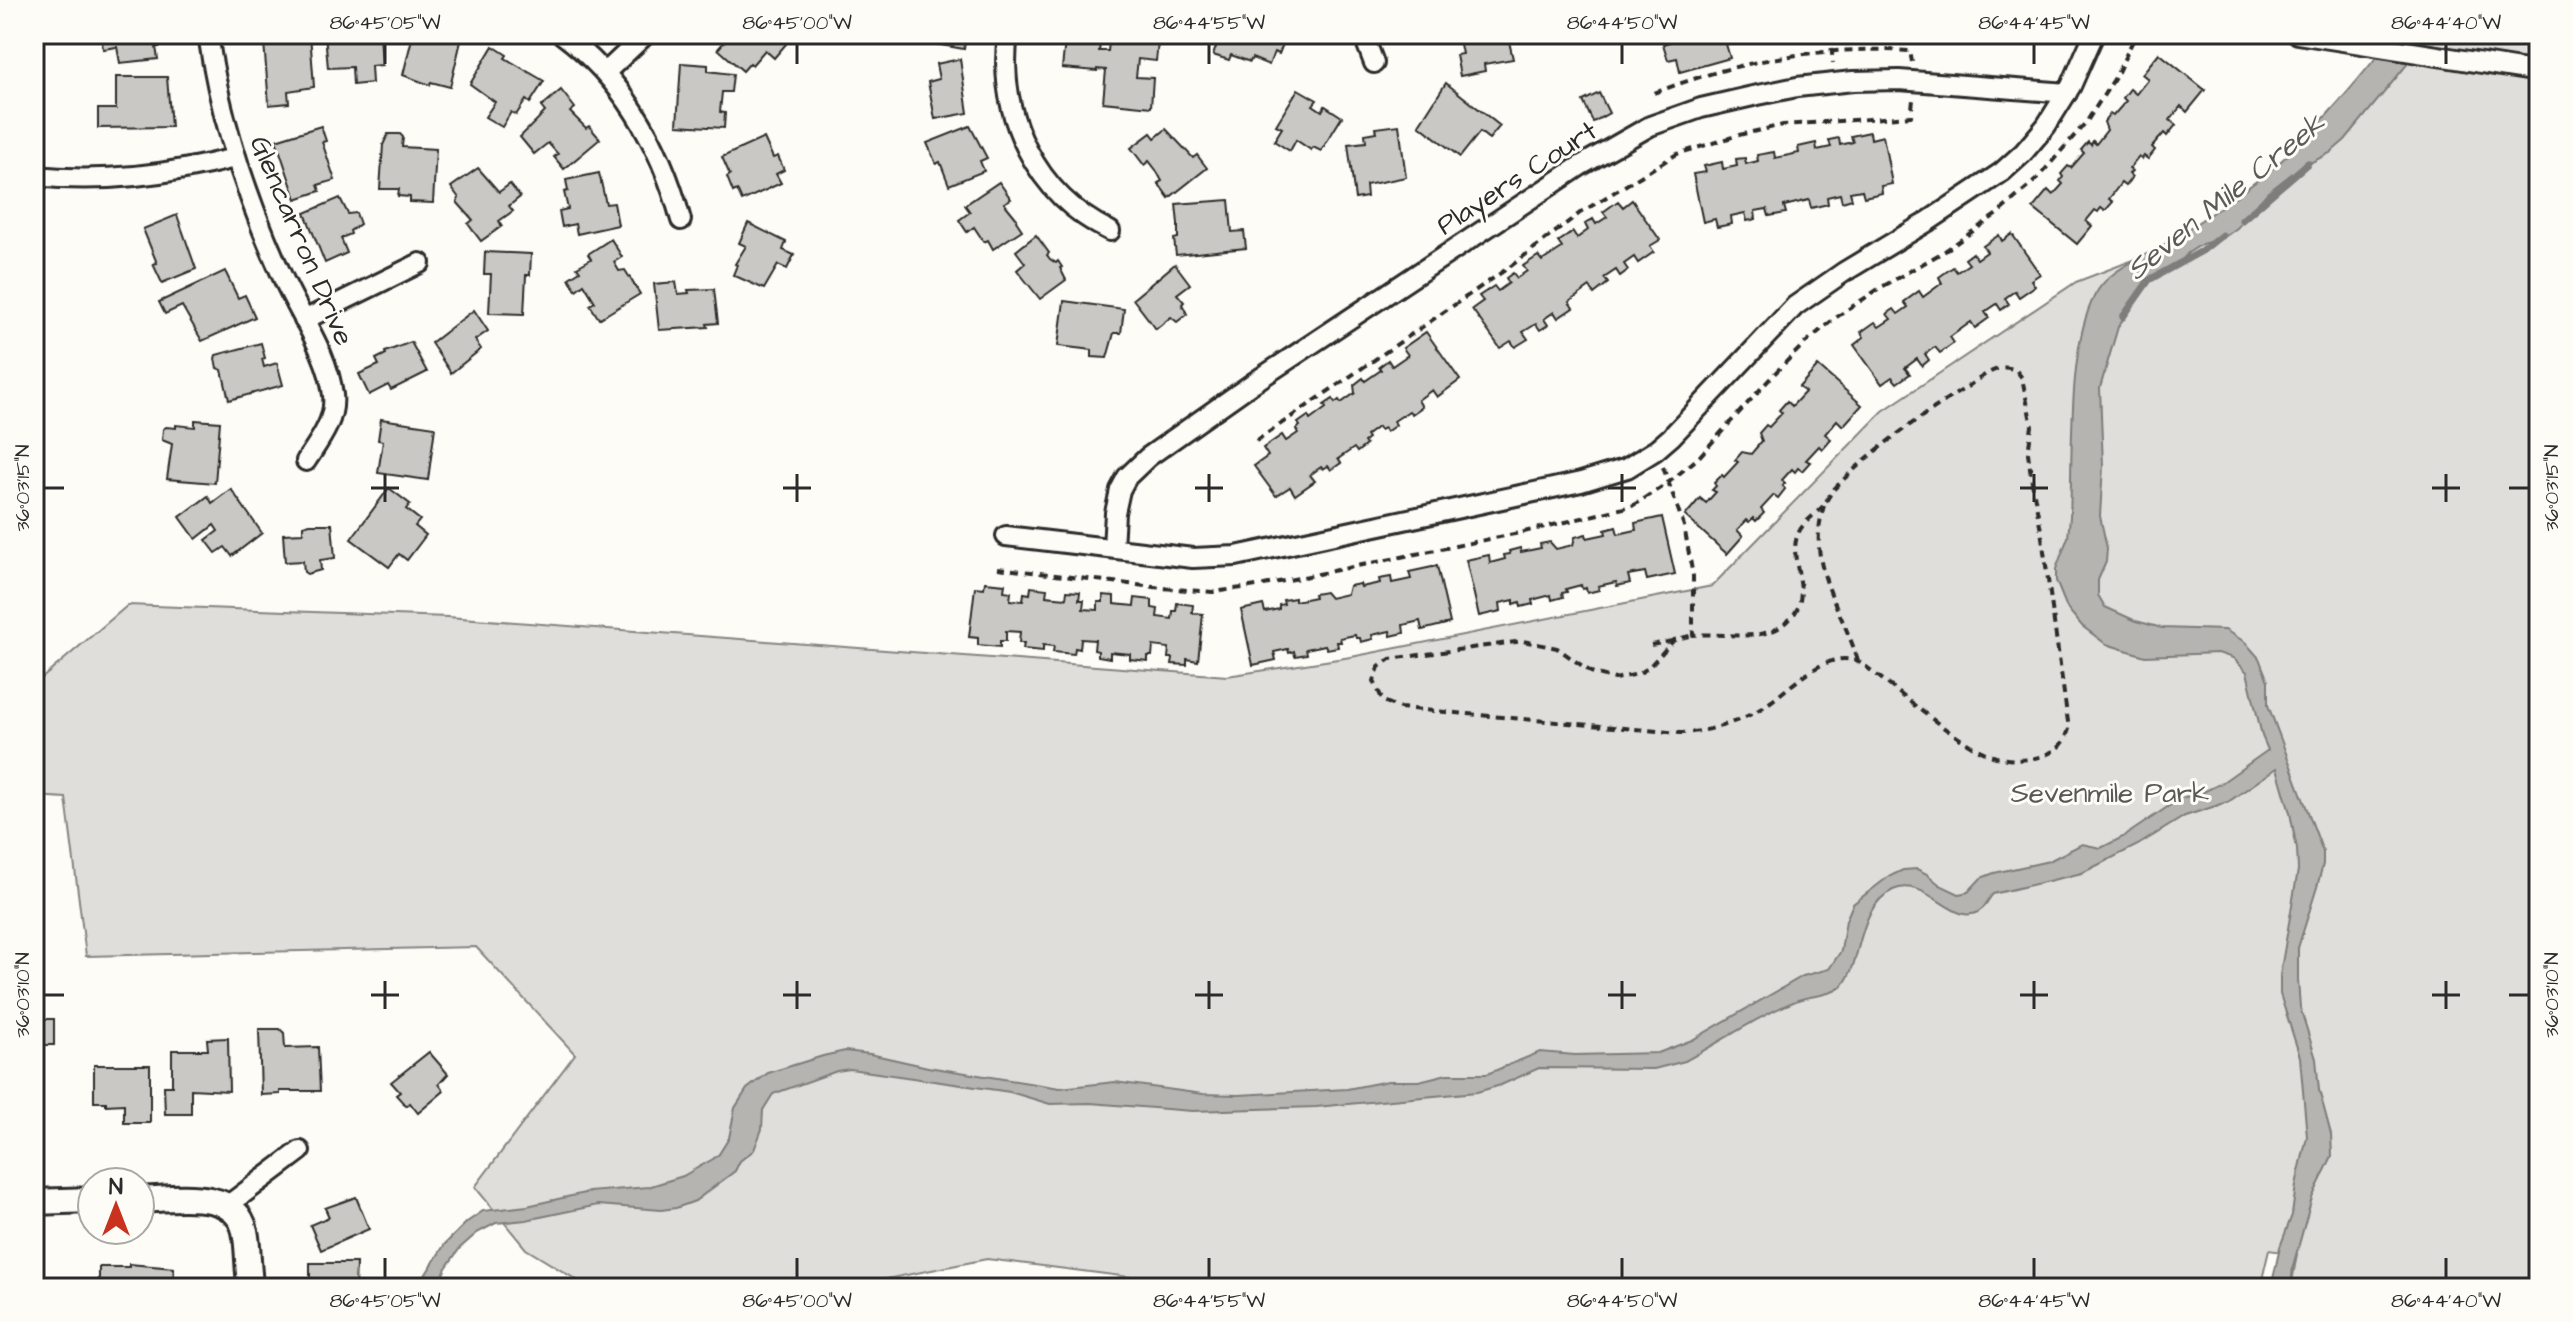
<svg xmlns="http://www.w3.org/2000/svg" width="2573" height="1322" font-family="'Architects Daughter',sans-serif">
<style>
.green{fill:#dfdeda;stroke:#858482;stroke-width:2}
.water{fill:#b5b4b1;stroke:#7e7d7b;stroke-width:2}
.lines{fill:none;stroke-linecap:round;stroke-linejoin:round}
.stream{stroke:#7e7d7b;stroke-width:7}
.building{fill:#c9c8c4;stroke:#2b2b2b;stroke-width:2}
.minor-casing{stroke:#2b2b2b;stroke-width:24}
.tertiary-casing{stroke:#2b2b2b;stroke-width:30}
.path{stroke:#2b2b2b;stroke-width:4;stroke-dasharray:8 6;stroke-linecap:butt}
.minor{stroke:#fdfcf7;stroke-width:18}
.tertiary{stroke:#fdfcf7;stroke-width:24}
.ticks{fill:none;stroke:#2b2b2b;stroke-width:3}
.labels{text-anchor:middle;stroke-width:6;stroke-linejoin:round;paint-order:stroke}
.street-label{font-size:28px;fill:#2b2b2b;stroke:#fdfcf7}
.park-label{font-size:28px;fill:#585857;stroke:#fdfcf7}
.water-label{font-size:30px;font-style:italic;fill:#5b5b5a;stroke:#fdfcf7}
.neatline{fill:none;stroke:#2b2b2b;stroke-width:3}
.ticks-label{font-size:20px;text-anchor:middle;fill:#2b2b2b}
</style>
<rect width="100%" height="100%" fill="#fdfcf7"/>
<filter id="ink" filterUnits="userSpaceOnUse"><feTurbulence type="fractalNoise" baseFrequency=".0125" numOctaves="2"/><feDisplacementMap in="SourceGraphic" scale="16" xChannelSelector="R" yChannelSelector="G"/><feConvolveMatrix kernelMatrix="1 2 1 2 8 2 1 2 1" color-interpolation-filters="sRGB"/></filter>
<g filter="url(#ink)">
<!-- green -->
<path class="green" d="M2413,34h126v1254h-248l6,-34 -28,-4 -9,38h-1075l-24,-7 -174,-22 -146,29h-251l-64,-39 -51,-62 100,-133 -99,-107 -390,9 -20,-158 -32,-2v-111l94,-80 320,12 779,59 124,-19 361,-71 171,-175 193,-129 123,-47 146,-116z"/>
<!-- water -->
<path class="water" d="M2395,34h37l-87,106 -15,13 -32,16 -31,24 -30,35 -14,10 -21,6 -14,9 -12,14 -17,6 -14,12 -27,42 -18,61 3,78 -3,50 7,32 -1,14 -8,18v15l7,12 31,14 26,7 63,2 20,12 14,16 9,23v24l55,147v12l-6,23 -19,61v32l2,27 16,52 3,31 12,44 1,22 -20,42 -19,68 -2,22h-20l9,-41 12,-32 4,-30 11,-48 -7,-80 -20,-63v-19l18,-105 -1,-21 -7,-36 -13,-45 -49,34 -43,14 -47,29 -56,28 -89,21c-4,4 -7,11 -11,15 -26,23 -55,-35 -89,-19 -37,18 -30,71 -50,95 -10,11 -32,10 -45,15 -40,16 -76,41 -113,61l-31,8 -115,-1 -38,17 -24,7 -161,15 -124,4 -102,-8 -40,1 -40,-12 -160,-23 -13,2 -64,23 -10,16 -1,19 -8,21 -14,11 -5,10 -40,30 -19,7 -15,2 -63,-5 -72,15 -30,3 -19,10 -17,15 -14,20 -9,20h-20l28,-44 22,-22 16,-11 44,-5 62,-14 59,-5 35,-11 30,-17 6,-5 10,-16 6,-30 12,-19 21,-16 55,-17 22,-5 25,3 58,13 132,21 55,-6 88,12 35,1 109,-6 41,-8h31l28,-7h40l53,-22 35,3 83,-2 34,-13 111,-64 26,-7 12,-18 5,-31 7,-16 35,-27 15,-7 14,-1 10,5 13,11 19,9 9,-2 13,-14 13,-5 55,-12 33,-17 19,4 22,-11 58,-39 20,-5 19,-9 48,-34 -6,-14 -15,-64 -14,-14 -15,-5 -73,3 -39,-12 -24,-18 -15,-18 -11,-27v-12l12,-32 2,-20c3,-61 -3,-170 25,-222 14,-27 49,-37 73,-53 38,-25 79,-51 113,-81 42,-38 79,-83 114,-127z"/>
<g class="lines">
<!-- stream -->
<g class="stream">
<path d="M2242,220l66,-57"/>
<path d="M2123,317l26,-37 53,-29 20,-16"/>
</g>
</g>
<!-- building -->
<g class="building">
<path d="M101,34h54l4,13h-3l2,12 -38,4 -3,-16 -14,2z"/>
<path d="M286,34h24l4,53 -26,4 1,12 -20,2 -5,-63 23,1z"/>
<path d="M325,34h55l2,31 -11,1 1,17 -19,2 -1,-18 -24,1z"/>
<path d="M413,34h29v2l19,5 -11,46 -19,-5 -1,3 -27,-10z"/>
<path d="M731,34h45l10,10 -12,14 -9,-8 -13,15 -2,-2 -7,8 -25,-22z"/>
<path d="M930,34h36l-2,15 -35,-6z"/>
<path d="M1110,34h49l-3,27 -18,-2 -2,18 17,1 -2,29 -48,-5 3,-32 -9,-1v2l-35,-3 3,-27 35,3 -1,7h9z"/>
<path d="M1221,34h66l-8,20 -5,-2 -5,13 -17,-7 -2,4 -19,-7 -2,5 -16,-5z"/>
<path d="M1458,34h42l1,5 7,-2 5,22 -29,5 1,7 -25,5 -4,-21 6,-1z"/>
<path d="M1670,34h61l2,8 -7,2 4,14 -50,14 -3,-14 -9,2 -5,-16 9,-3z"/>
<path d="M493,46l14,9 -2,3 39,23 -14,22 -4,-3 -10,15 -5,-3 -9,15 -17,-10 10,-15 -25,-18z"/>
<path d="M2159,53l46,37 -18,22 -6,-6 -11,14 6,5 -9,11 -3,-3 -12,14 3,3 -7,9 -4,-3 -2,3 -3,-2 -10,12 3,2 -3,3 3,3 -7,9 -4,-3 -12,16 4,3 -8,9 -4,-3 -3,4 -3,-2 -9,11 6,5 -15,18 -44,-36 15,-18 5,5 10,-11 -3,-3 3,-4 -2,-3 7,-8 3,2 13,-15 -3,-3 7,-8 3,3 2,-4 3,3 11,-14 -3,-8 6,-8 3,2 13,-15 -3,-3 7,-9 6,5 12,-15 -6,-5z"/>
<path d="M960,59l8,54 -33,6 -7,-37 11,-3 -3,-15z"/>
<path d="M681,63l27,2v6l25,3 -2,18h-9l-2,20 5,1 -1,15 -47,-3z"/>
<path d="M116,77h51l4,50 -73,1v-19h18z"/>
<path d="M1446,83l54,43 -11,13 -9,-7 -20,25 -41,-32z"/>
<path d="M1298,89l19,11 -4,5 9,6 3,-5 17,11 -21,34 -8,-4 -2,3 -15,-10 -6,11 -16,-10 8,-13 -6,-3z"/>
<path d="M561,90l14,18 -5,4 16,16 3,-2 11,13 -36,30 -10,-12 4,-3 -10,-11 -14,11 -14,-17 25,-25 -4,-5z"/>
<path d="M1599,93l10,20 -16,9 -10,-21z"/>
<path d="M1399,125l7,52 -40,8 1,12 -12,2 -7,-55 18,-2 -1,-8 12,-2 -1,-4z"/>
<path d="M321,126l5,15 -4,1 13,38 -17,5 2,6 -24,8 -20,-59z"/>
<path d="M970,126l17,32 -7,3 4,10 -35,14 -9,-23 -4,2 -9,-21z"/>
<path d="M1166,129l27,29 4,-3 10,13 -38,30 -11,-15 4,-2 -6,-11 -7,-9 -5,4 -13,-17 20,-15 4,5z"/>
<path d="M1870,132l1,7 12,-3 9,48 -11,2 1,7 -18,4 -2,-7 -12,2 2,7 -10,3 -2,-8 -13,3 1,7 -17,4 -2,-8 -25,6 2,7 -17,3 -2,-7 -12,2 1,8 -9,2 -2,-8 -14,3 1,8 -15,3 -2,-8 -12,3 -10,-48 13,-2 -2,-6 18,-4 1,7 14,-3 -1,-7 9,-1 1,6 12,-3 -1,-6 17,-3 1,6 24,-5 -1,-6 18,-4 1,7 14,-3 -2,-7 10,-2 1,7 13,-3 -2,-6z"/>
<path d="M388,134h12l3,3 -1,10 34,2 -3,54 -23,-1v-5l-12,-1 1,-7h-19l3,-44z"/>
<path d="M764,138l9,20 5,-2 6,14 -8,4 5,9 -39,18 -5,-11 -4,2 -6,-15 3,-2 -8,-18z"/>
<path d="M478,168l21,24 11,-8 10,13 -11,9 4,5 -14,10 3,5 -21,15 -13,-17 5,-4 -16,-18 2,-4 -8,-11z"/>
<path d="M599,173l7,31 8,-1 4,22 -41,9 -2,-10 -13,3 -3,-16 9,-2 -4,-17 4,-1 -2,-11z"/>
<path d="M999,182l12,17 -7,4 13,16 -1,2 6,9 -29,19 -5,-9 -4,2 -10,-15 -7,5 -8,-12 11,-8 -5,-7z"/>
<path d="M340,198l8,16 8,-1 4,11 -10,7 1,3 -10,4 6,15 -22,10 -20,-50z"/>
<path d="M1229,200l3,32 12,-1 2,17 -70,7 -2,-16 4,-1v-14l-2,-20z"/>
<path d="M1632,200l28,40 -10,6 4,6 -16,11 -4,-6 -10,7 4,6 -8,6 -4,-6 -12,8 4,5 -14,11 -4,-7 -21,15 4,6 -15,10 -4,-6 -10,7 4,6 -8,5 -4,-6 -13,8 5,7 -13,8 -4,-6 -11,7 -28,-39 11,-8 -4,-5 15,-10 4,5 11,-8 -3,-5 7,-5 4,5 10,-7 -4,-5 15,-10 4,5 20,-13 -4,-6 15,-10 4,6 11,-8 -3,-6 8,-5 3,5 11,-7 -4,-5 15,-11 5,6z"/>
<path d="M177,215l19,54 -34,14 -9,-19 4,-1 -14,-34z"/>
<path d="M748,223l38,19 -3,8 11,5 -7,14 -9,-4 -14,24 -31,-14 4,-10 -2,-1 11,-18 -7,-3z"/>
<path d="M2012,234l28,40 -9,6 4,6 -16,11 -4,-6 -10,7 4,6 -8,6 -4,-6 -12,8 4,6 -14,10 -4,-6 -21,15 4,6 -14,10 -5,-6 -10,7 4,6 -7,6 -5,-7 -12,9 5,6 -13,9 -5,-6 -10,7 -28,-39 10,-8 -3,-5 14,-10 4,5 12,-8 -4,-5 7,-5 4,5 10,-7 -4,-5 15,-11 4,6 19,-14 -3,-6 14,-10 4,5 12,-8 -4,-5 8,-6 4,6 10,-7 -4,-6 16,-11 3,6z"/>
<path d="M1036,235l13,18 -2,2 3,4 6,4 2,-2 4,6 -2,1 6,12 -26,19 -23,-29 8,-7 -9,-12z"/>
<path d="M611,239l11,18 -8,5 5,9 6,-1 15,24 -41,25 -9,-14 5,-3 -11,-18 -8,6 -7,-12 11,-7 -3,-4 14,-8 -3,-5z"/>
<path d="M485,252l46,2 -1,21h-4l-2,39 -35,-1 2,-39h-7z"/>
<path d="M1175,264l15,20 -13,10 7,8 -2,2 5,10 -10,8 -6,-5 -15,12 -23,-30z"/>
<path d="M225,271l13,27 7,-3 10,22 -53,24 -20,-35 -17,8 -6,-12z"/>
<path d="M676,282l2,12 11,-1 -1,-3 26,-1 4,34 -11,1 1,3 -49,3 -5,-46z"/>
<path d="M1064,301l60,8 -3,24h-7l-7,25 -15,-1v-7l-34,-4z"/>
<path d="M474,310l14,21 -13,9 6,9 -30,24 -20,-30z"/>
<path d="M1426,332l34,48 -23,17 -5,-7 -14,10 4,7 -10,7 -3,-3 -15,10 2,4 -10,7 -2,-4 -4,2 -2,-3 -12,9 2,3 -4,3 2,3 -9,7 -3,-4 -16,11 3,4 -10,7 -3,-4 -5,3 -2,-2 -11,8 5,6 -20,14 -5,-8 -14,9 -22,-30 14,-10 -5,-8 19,-13 4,6 12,-8 -2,-4 4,-3 -2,-3 10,-7 2,4 16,-12 -2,-3 9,-6 2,4 4,-3 2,3 14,-10 -1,-8 9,-7 2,3 16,-11 -2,-3 9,-7 4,6 16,-11 -5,-7z"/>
<path d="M411,342l16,30 -36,18 -3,-5 -19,10 -10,-21 20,-9 -3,-6 10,-5 -1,-2z"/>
<path d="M261,343l4,15 -3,1 2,8 13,-4 6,22 -54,15 -7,-30 -5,-2 -2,-9 1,-4z"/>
<path d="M1818,366l44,39 -19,21 -6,-6 -12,14 6,5 -9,10 -3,-3 -13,14 4,2 -8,9 -4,-3 -3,4 -3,-3 -10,11 3,3 -3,3 3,3 -7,9 -4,-3 -13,14 3,4 -8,8 -3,-3 -4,4 -3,-2 -9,10 6,6 -16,18 -42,-38 15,-18 6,5 10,-11 -4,-2 4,-4 -2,-3 8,-8 2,2 14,-15 -3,-2 7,-8 9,2 11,-13 -3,-8 7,-8 3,2 13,-14 -3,-3 8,-9 5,5 13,-14 -6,-5z"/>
<path d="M381,419l54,8 -7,53 -50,-7 5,-32 -5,-1z"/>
<path d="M195,420l25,2 -5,61 -48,-4 5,-35 -10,-4 1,-11 3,-2 10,1v-3l19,2z"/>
<path d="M389,488l21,16 -4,5 14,11 -5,6 11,9 -19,25 -8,-6 -10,13 -38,-28z"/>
<path d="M231,489l31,44 -30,23 -7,-9 -9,6 -10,-13 12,-9 -4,-6 -18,14 -16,-22 28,-21 4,7z"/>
<path d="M1662,517l13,57 -28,6 -2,-8 -17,3 2,8 -13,3 -1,-4 -18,4 1,4 -12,3 -1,-5 -4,1 -1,-4 -15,4 1,3 -5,1 1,4 -11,3 -1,-5 -19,5 1,4 -12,3 -1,-5 -6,2v-4l-14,3 1,8 -22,5 -13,-56 23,-5 1,8 15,-4 -1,-4 6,-1 -1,-3 11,-3 1,4 20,-4 -1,-4 10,-2 6,7 17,-4 2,-8 11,-3 1,4 19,-4 -1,-4 11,-3 2,7 18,-4 -1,-7z"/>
<path d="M310,524h22l3,34 -15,2 1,10 -14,4 -3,-2 -1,-11 -18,1 -2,-28 20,-1v-7z"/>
<path d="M1437,566l13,57 -28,7 -2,-9 -17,4 1,8 -13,3 -1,-5 -18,4 1,4 -12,3 -1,-4h-4l-1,-3 -15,3 1,4h-4l1,5 -11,2 -2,-4 -19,4 1,5 -12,2 -1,-5 -5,2 -1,-4 -14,3 2,8 -23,5 -12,-55 22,-5 2,7 14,-3v-4l5,-1 -1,-4 12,-2v3l20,-4 -1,-3 11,-2 5,6 17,-4 2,-8 11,-2 1,3 19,-4 -1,-4 12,-2 1,6 19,-4 -2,-7z"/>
<path d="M985,582l20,2 -1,7 7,1 -1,8 13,1 1,-8 6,1 1,-7 16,2 -1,7 20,2 1,-7 13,1 -1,8h5l-1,9 15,1v-8h5v-7l11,1v8l20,2 1,-8 17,2v8l6,1 -1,8 15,2 1,-8h3l1,-8 16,2 -1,8 11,1 -5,47 -11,-2v6l-15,-1 1,-6h-5l1,-10 -16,-2 -1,10h-4v5l-18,-2v-5l-20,-2v6l-12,-2v-5l-4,-1 1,-10 -14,-1 -1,10 -5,-1 -1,6 -21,-2 1,-6 -11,-1v6l-20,-2 1,-6h-5l1,-11 -14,-1v10h-6v6l-22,-2v-7l-9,-1 6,-50 9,1z"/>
<rect x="34" y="1019" width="20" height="26"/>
<path d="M259,1029h21l4,4 1,15 33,-1 2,44h-40v3l-19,1z"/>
<path d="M228,1038l1,53 -38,-2v25h-26l-1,-28h8v-36h36l-1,-11z"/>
<path d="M429,1052l19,22 -9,10 5,7 -26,22 -8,-10 -4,3 -10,-11 4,-3 -9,-10z"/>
<path d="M94,1065h56v58h-26v-19l-18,1v-3h-12z"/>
<path d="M356,1197l13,32 -48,21 -11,-25 19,-8 -4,-9z"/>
<path d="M310,1263h46l-1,25 -45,-1z"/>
<path d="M129,1264l45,4v20h-75v-21h30z"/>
</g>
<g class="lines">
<defs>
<g id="minor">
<path d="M208,34c12,86 39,165 75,244 17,38 45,75 50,117 3,25 -14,46 -27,66"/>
<path d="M562,34c62,46 99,112 119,186"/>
<path d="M1008,34c-11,81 28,161 102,197"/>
<path d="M1363,34l11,29"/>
<path d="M2298,34l241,38"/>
<path d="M606,72l40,-38"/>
<path d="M34,176c69,7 133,-1 201,-18"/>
<path d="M304,320l116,-57"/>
<path d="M1006,536l187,22 43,-2 345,-74 46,-14 29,-18 15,-13 124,-131 49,-34 83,-50 75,-50 21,-19 23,-27 25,-40 23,-52"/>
<path d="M1113,548l2,-35 5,-23 7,-13 21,-20 105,-74 327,-217 70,-40 51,-18 52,-12 44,-9 56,-6 46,-1 168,13"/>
<path d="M227,1206l73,-55"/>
</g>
<g id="tertiary">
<path d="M140,1200c33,-1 95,-13 105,31 4,19 2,38 6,57"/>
<path d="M34,1202l58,-2"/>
</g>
</defs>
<!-- minor casing -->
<use href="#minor" class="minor-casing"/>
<!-- tertiary casing -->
<use href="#tertiary" class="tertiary-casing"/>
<!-- path -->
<g class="path">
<path d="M1830,34l3,29"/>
<path d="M1654,93c83,-32 166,-48 256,-42l2,11"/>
<path d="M1256,441l255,-175 69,-53 97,-59 62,-19 44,-10 128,-9 2,-16"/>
<path d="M1663,467l21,59 9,50v59c30,-3 71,9 95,-14 29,-27 -2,-59 10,-87 4,-11 16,-18 24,-27 5,-6 8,-14 14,-20 38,-39 85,-71 131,-100 9,-6 20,-15 31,-18 6,-3 12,-1 18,1l6,8 10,48 -4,27 4,30 9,47 28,199c-4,13 -11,21 -24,26 -15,6 -33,6 -49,2 -37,-11 -99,-67 -132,-92 -36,-24 -79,31 -107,46 -24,13 -50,21 -77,22l-280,-25 -17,-7 -9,-20 5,-14 11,-8 133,-18 34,7 34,24 24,7 23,-5 10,-6 26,-28 19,-5"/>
<path d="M1824,506c-19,60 18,101 34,155"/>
<path d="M998,568l164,20 51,4 51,-7 260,-53 108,-26 36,-23 30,-25 78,-86 28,-28 31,-26 45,-30 65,-37 52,-37 40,-35 50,-58 29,-45 20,-42"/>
<path d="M1651,645l21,-4"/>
</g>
<!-- minor -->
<use href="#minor" class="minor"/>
<!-- tertiary -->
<use href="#tertiary" class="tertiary"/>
</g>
</g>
<!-- ticks -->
<path class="ticks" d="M385,44v20M797,44v20M1209,44v20M1622,44v20M2034,44v20M2446,44v20M385,474v28M797,474v28M1209,474v28M1622,474v28M2034,474v28M2446,474v28M44,488h20M371,488h28M783,488h28M1195,488h28M1608,488h28M2020,488h28M2432,488h28M2509,488h20M385,981v28M797,981v28M1209,981v28M1622,981v28M2034,981v28M2446,981v28M44,995h20M371,995h28M783,995h28M1195,995h28M1608,995h28M2020,995h28M2432,995h28M2509,995h20M385,1258v20M797,1258v20M1209,1258v20M1622,1258v20M2034,1258v20M2446,1258v20"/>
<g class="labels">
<!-- street labels -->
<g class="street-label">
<text transform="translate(1516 177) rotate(-33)" y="10">Players Court</text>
<text transform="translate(303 240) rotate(67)" y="10">Glencarron Drive</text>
</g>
<!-- park labels -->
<g class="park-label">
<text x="2110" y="802">Sevenmile Park</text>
</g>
<!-- water labels -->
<g class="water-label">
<text transform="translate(2225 196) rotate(-39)" y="10">Seven Mile Creek</text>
</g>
</g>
<!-- margin -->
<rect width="2573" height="1322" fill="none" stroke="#fdfcf7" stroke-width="88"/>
<!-- north arrow -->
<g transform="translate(116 1206)"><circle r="38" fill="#fdfcf7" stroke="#a9a8a5" stroke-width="2"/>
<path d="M0-6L14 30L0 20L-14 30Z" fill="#c8321e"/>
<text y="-12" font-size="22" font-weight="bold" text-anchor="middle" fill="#2b2b2b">N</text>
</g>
<rect x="44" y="44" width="2485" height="1234" class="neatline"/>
<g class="ticks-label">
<text x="385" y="29">86°45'05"W</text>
<text x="797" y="29">86°45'00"W</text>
<text x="1209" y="29">86°44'55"W</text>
<text x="1622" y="29">86°44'50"W</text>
<text x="2034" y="29">86°44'45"W</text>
<text x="2446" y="29">86°44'40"W</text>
<text transform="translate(22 488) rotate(-90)" y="7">36°03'15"N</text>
<text transform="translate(2551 488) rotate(-90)" y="7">36°03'15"N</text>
<text transform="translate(22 995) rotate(-90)" y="7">36°03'10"N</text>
<text transform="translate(2551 995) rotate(-90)" y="7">36°03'10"N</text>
<text x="385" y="1307">86°45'05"W</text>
<text x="797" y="1307">86°45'00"W</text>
<text x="1209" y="1307">86°44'55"W</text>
<text x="1622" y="1307">86°44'50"W</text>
<text x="2034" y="1307">86°44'45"W</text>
<text x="2446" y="1307">86°44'40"W</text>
</g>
</svg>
